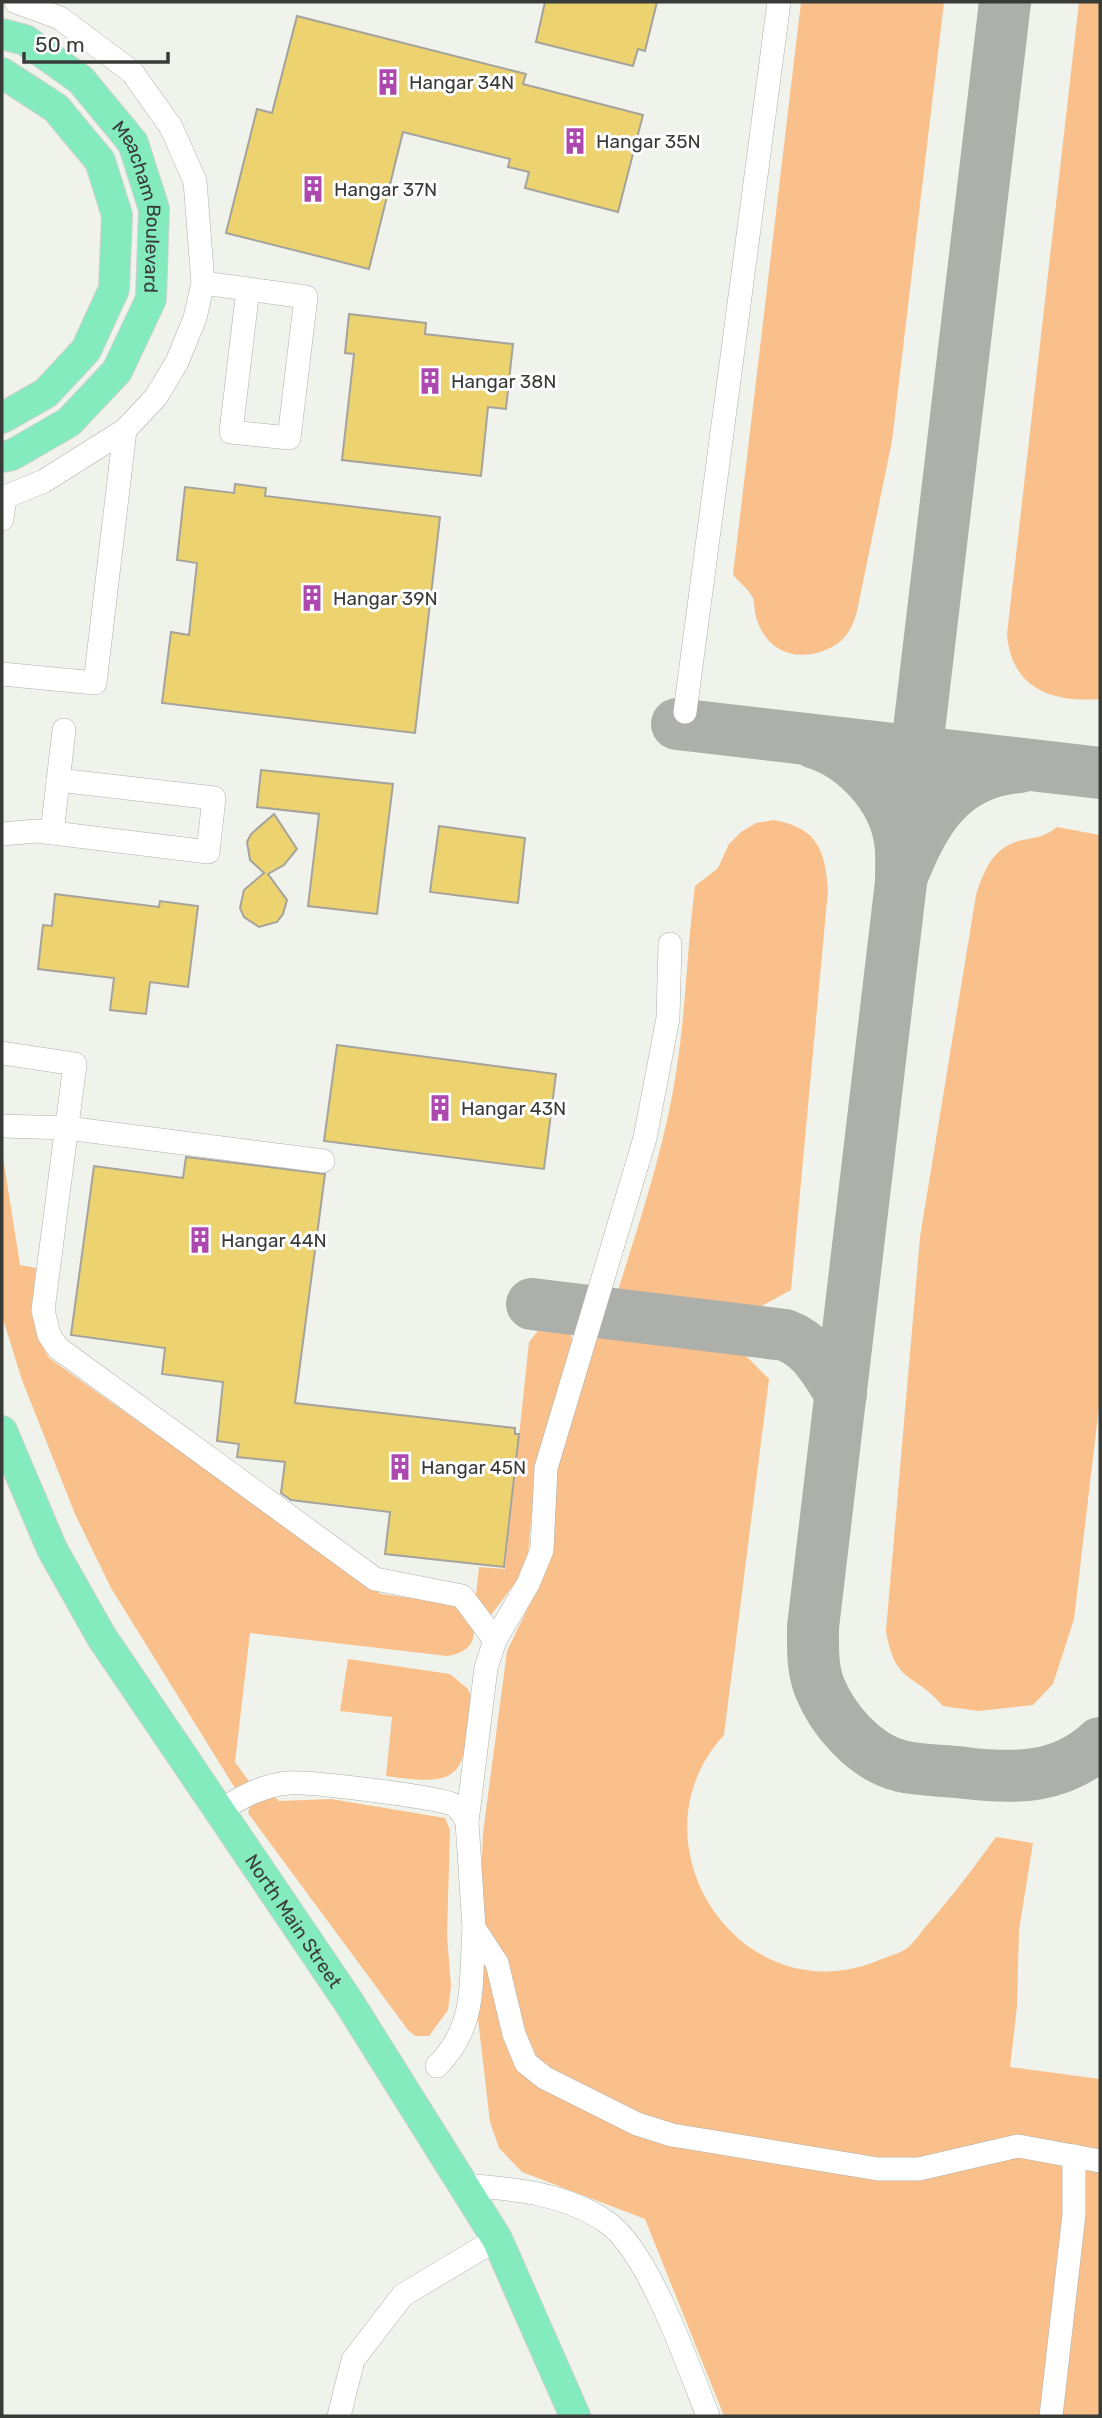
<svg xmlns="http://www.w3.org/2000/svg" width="1102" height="2418" font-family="Rubik,sans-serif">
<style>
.green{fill:#fac08b}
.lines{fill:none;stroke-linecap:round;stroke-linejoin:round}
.taxiway{stroke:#adb0aa;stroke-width:52}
.building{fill:#edd270;stroke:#a4a39c;stroke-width:2}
.minor-casing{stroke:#aeb1aa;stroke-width:24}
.major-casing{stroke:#cfd0cf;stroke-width:32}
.minor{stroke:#fff;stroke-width:23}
.major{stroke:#83ebbe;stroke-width:30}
.labels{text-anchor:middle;stroke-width:6;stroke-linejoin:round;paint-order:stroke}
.poi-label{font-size:19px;fill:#393b38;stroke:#fff;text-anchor:start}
.street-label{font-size:19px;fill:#393b38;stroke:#fff}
</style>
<rect width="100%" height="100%" fill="#f0f3ec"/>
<!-- green -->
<g class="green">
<path d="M801,2h143l-52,439 -35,170c-5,20 -14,33 -34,40 -31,11 -58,-2 -67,-34 -2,-7 -1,-16 -4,-21 -5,-8 -13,-14 -19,-21z"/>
<path d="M1079,2h21v697c-48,4 -89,-11 -93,-65z"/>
<path d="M774,820c43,8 51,29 54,70l-37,400 -46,25 -130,-15c23,-74 49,-149 61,-227 10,-62 11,-125 19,-187l23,-18 11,-24 12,-12 15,-9z"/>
<path d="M1057,827l43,8v563l-26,221 -21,65 -20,21 -55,6 -35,-5c-29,-34 -48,-21 -57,-75l34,-394 56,-342c8,-25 17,-49 47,-55 15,-3 21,-3 34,-13z"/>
<path d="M2,1151l18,114 16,3c-4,32 -5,62 13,90l332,236 71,10c29,14 31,47 -5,52l-197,-23 -15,129 16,22 -13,9 -127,-205 -36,-74 -53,-134 -20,-64z"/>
<path d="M554,1322l14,4 5,16 -37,122 -8,92 -10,23 -30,40 -13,-15 4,-37 26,2 24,-227 12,-15z"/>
<path d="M597,1327l138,18 34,34 -45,356c-98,107 16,281 153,226 9,-4 21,-7 29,-12 8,-6 15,-17 21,-24 25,-28 47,-58 69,-88l37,6 -14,87 -2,76 -7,61 90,12v337h-376l-79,-197 -123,-47 -23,-24 -9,-26 -14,-120 7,-169 24,-182 43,-89 5,-92z"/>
<path d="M348,1659l102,15 18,15 5,12c-11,73 -7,87 -87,75l6,-59 -52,-6z"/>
<path d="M270,1793l9,8 52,-2 114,19 5,12 -3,105 4,51 -3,24 -19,26h-14l-7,-6 -160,-217 3,-10z"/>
</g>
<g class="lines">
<!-- taxiway -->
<g class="taxiway">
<path d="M1005,2l-192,1625c0,20 -1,40 6,59 13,33 45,71 82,80 20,5 43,4 64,7 50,6 96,6 135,-30"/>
<path d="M677,724l423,49"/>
<path d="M815,743c41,13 79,54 85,98 2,12 1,26 1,38 22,-58 50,-107 119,-112"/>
<path d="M532,1304l253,31c29,11 40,35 56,59"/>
</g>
</g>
<!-- building -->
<g class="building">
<path d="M545,2h112l-12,49 -7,-2 -5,17 -97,-24z"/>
<path d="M297,16l229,58 -3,10 120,31 -25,97 -93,-24 4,-16 -21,-5 2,-8 -107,-27 -34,137 -143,-36 31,-124 15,4z"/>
<path d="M349,314l77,9 -1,11 88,10 -7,65 -18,-2 -7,69 -139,-16 12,-106 -9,-1z"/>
<path d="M235,484l31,4 -1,8 175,21 -25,216 -253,-30 9,-71 18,3 8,-72 -20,-3 8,-73 49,6z"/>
<path d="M261,770l132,14 -16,130 -69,-8 11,-92 -62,-7z"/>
<path d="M274,814l23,35 -13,16 -16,9 19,26 -4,14 -6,8 -18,5 -15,-10 -4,-9 4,-18 20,-17 -14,-13 -3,-18 4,-8z"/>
<path d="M439,826l86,12 -7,65 -88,-11z"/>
<path d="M55,894l104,13 1,-6 38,5 -10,81 -38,-5 -4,32 -36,-4 4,-32 -76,-9 5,-44 9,1z"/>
<path d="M337,1045l219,29 -12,95 -220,-28z"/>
<path d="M186,1157l139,17 -30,229 220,25v6h4l-15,133 -119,-13 5,-42 -99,-12 -10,-7 4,-31 -48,-5 2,-13 -22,-3 6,-59 -61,-8 3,-26 -94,-13 23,-169 89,12z"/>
</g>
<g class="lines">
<defs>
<g id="minor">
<path d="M203,283l103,14 -17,141 -58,-6 17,-143"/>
<path d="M2,519l3,-22 39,-16 81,-51 31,-33 21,-35 18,-44 8,-35 -8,-102 -24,-54 -39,-55 -72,-54 -44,-16"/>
<path d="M2,674l93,9 30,-253"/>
<path d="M685,712l94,-710"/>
<path d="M52,833l12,-103"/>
<path d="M2,834l35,-3 171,21 6,-54 -156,-18"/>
<path d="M2,1053l73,11 -32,246 6,25 9,13 317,231 87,17 33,44"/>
<path d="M2,1126l65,2 256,33"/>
<path d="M219,1813c18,-15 45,-28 69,-30 19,-2 152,14 166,22 7,4 10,11 13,17l7,106 23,35 17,71 12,29 19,15 92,46 35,11 206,34h41l99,-23 82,15"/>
<path d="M467,1822l19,-154 9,-28 33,-56 14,-34 4,-82 99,-330 23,-120 2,-74"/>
<path d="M437,2066c41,-41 33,-84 37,-138"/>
<path d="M465,2185c49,4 101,8 143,38 42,31 80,143 100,193"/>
<path d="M339,2416l14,-56 50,-65 94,-56"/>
<path d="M1051,2416l23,-202v-58"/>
</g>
<g id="major">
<path id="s1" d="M2,34l23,6 56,40 52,63 21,66 -3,90 -34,72 -48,51 -57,33 -10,2"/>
<path d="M2,73l54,35 44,53 17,54 -3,74 -28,61 -40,43 -44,25"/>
<path id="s2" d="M2,1431l50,118 49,87 247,365 149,238 78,177"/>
</g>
</defs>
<!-- minor casing -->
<use href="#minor" class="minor-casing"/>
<!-- major casing -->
<use href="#major" class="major-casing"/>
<!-- minor -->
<use href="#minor" class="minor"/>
<!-- major -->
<use href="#major" class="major"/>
</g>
<!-- icons -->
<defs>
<symbol id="building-bare" viewBox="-9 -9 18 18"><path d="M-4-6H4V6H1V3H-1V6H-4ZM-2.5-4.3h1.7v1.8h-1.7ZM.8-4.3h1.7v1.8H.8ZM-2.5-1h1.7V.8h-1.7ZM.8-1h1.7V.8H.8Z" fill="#ac48ae" stroke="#fff" stroke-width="2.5" paint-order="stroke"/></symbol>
</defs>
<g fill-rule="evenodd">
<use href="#building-bare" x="369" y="63" width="38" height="38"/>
<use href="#building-bare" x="556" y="122" width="38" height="38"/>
<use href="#building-bare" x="294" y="170" width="38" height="38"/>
<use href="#building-bare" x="411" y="362" width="38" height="38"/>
<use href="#building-bare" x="293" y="579" width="38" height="38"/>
<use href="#building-bare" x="421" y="1089" width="38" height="38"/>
<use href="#building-bare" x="181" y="1221" width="38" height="38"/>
<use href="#building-bare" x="381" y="1448" width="38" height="38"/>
</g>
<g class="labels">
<!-- poi labels -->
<g class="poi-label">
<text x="409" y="89">Hangar 34N</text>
<text x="596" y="148">Hangar 35N</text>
<text x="334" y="196">Hangar 37N</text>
<text x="451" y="388">Hangar 38N</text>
<text x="333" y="605">Hangar 39N</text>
<text x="461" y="1115">Hangar 43N</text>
<text x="221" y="1247">Hangar 44N</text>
<text x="421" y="1474">Hangar 45N</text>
</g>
<!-- street labels -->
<g class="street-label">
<text dy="7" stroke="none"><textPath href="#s1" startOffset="238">Meacham Boulevard</textPath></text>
<text dy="7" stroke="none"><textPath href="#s2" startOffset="572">North Main Street</textPath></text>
</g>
</g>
<!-- border -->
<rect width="1102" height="2418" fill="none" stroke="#393b38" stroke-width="7"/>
<!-- scale -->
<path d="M24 52v10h144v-10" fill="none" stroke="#393b38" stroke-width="3.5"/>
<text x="35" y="52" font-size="21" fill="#393b38" stroke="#ffffff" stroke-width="5" paint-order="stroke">50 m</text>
</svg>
